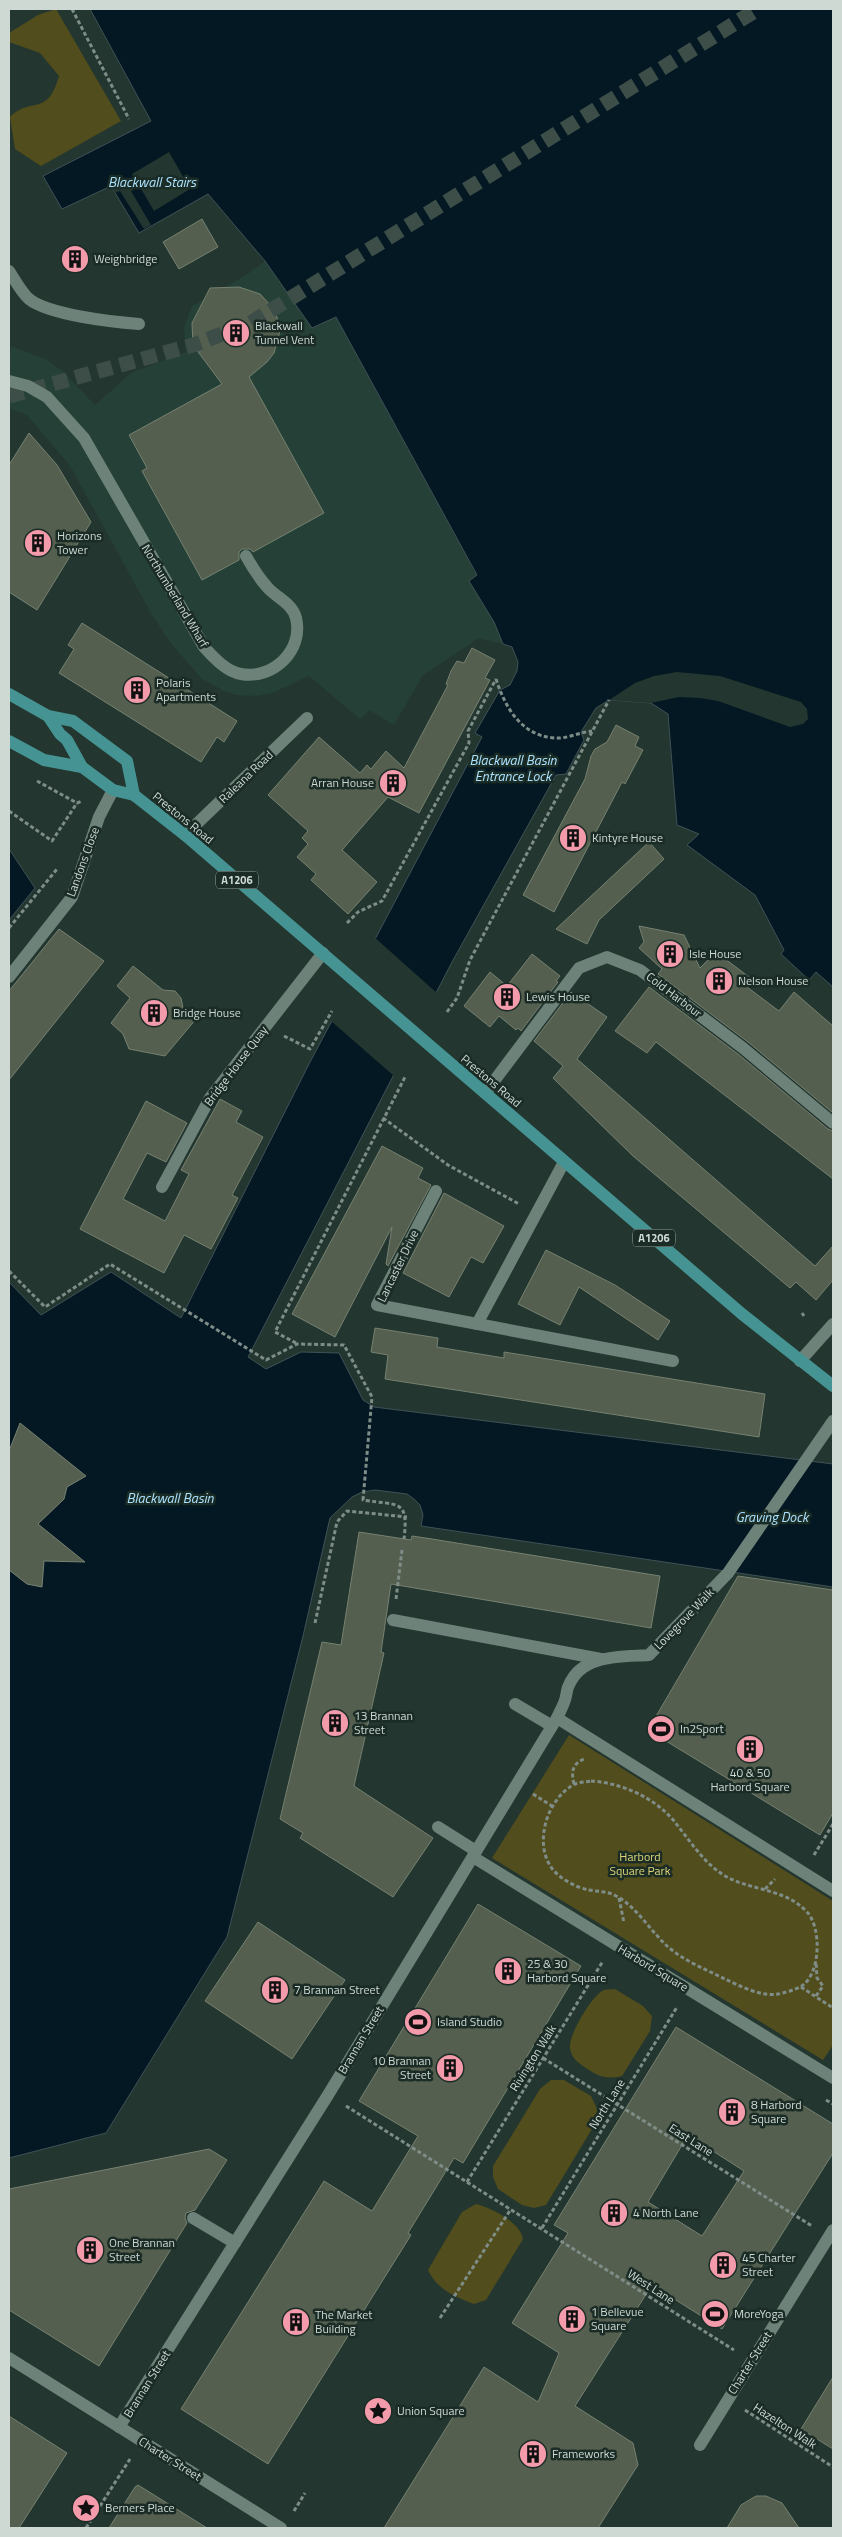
<svg xmlns="http://www.w3.org/2000/svg" width="842" height="2537" font-family="'Titillium Web',sans-serif">
<style>
.built{fill:#254036}
.green{fill:#524d1c}
.water{fill:#031822;stroke:#405257}
.pier{fill:#23362f}
.building{fill:#545f4f;stroke:#768171;fill-rule:evenodd}
.lines{fill:none;stroke-linecap:round;stroke-linejoin:round}
.highway-tunnel{stroke:#3d4e48;stroke-width:15;stroke-dasharray:15 8;stroke-linecap:butt}
.path{stroke:#7f8d88;stroke-width:3;stroke-dasharray:4 2.5;stroke-linecap:butt}
.lane{stroke:#6d8279;stroke-width:12}
.street{stroke:#6d8279;stroke-width:12}
.primary{stroke:#459392;stroke-width:12}
.labels{text-anchor:middle;stroke-width:5;stroke-linejoin:round;paint-order:stroke}
.shield{fill:#1a2c25;stroke:#98a5a0;stroke-width:1}
.shield-label{font-size:11px;font-weight:bold;fill:#ced9d4}
.poi-label{font-size:12px;fill:#ced9d4;stroke:#1a2c25;text-anchor:start}
.street-label{font-size:12px;fill:#ced9d4;stroke:#1a2c25}
.park-label{font-size:12px;fill:#ddd477;stroke:#1a2c25}
.water-label{font-size:14px;font-style:italic;fill:#aae1ff;stroke:#1a2c25}
</style>
<rect width="100%" height="100%" fill="#23362f"/>
<!-- built -->
<path class="built" d="M265,261l47,67 24,-11 141,259 -8,5 25,41 9,22 -24,-6 -56,37 -29,50 -25,-15 -9,9 -51,-43 -37,17 -17,3 -19,-1 -12,-4 -22,-12 -30,-34 -20,-30 -82,-149 -42,-50 -19,-8v-46l2,-16 34,13 19,13 31,33 36,-32 55,-21 -2,-25 8,-21 54,-31z"/>
<!-- green -->
<g class="green">
<path d="M56,9l65,112 -80,45 -26,-17 -5,-32c21,-21 37,1 49,-41l-19,-23 -31,-11v-9l29,-18z"/>
<path d="M569,1735l264,166v144l-10,15 -331,-202z"/>
<path d="M615,1989l28,17 9,10 -2,15 -28,45c-13,3 -21,2 -33,-6 -9,-6 -17,-10 -19,-22 -2,-12 22,-53 34,-58 3,-1 8,0 11,-1z"/>
<path d="M551,2080h13l27,16 7,15 -3,13 -49,81 -12,3 -12,-3 -24,-16 -5,-12v-11l47,-77z"/>
<path d="M476,2204c16,4 44,18 47,35l-37,61 -12,4c-18,-7 -38,-15 -46,-34l34,-58z"/>
</g>
<!-- water -->
<g class="water">
<path d="M90,9h743v978l-17,-15 -7,8 -28,-26 3,-4 -29,-55 -68,-50 12,-11 -22,-9 -9,-111 -17,-11 -42,-3 -13,8 -15,24 3,8 -18,34 -10,1 -104,187 -204,395 18,12 35,-17 38,1 24,47 11,7 459,57v123l-412,-61 2,-11 -3,-10 -6,-6 -7,-5 -32,-4 -13,2 -10,5 -22,21 -27,118 -76,301 -121,196 -97,25v-876l32,33 70,-43 70,46 128,-254 173,-327 -7,-4 25,-43 10,-5 7,-14 1,-9 -6,-15 -9,-3 -9,-22 -25,-41 8,-6 -141,-258 -24,11 -47,-67 -57,-67 -69,39 -28,-47 -49,23 -19,-33 108,-55z"/>
<path d="M9,849l26,39 -26,32z"/>
</g>
<!-- pier -->
<g class="pier">
<path d="M169,152l21,37 -36,22 -14,-24 -9,4 20,34 -7,4 -24,-38 -5,2 -2,-4 4,-3 -2,-5 15,5 6,-5 -4,-7z"/>
<path d="M677,672l43,4 81,26 6,7 1,10 -5,5 -13,3 -72,-26 -18,-3 -21,-1 -28,6 -42,-3 26,-17 19,-7z"/>
<path d="M373,936l65,58 -44,82 -63,-55z"/>
</g>
<!-- building -->
<g class="building">
<path d="M202,219l16,28 -39,22 -16,-27z"/>
<path d="M239,287l21,7 14,15 4,11 2,11 -6,22 -7,9 -18,15 75,136 -71,39 -3,-3h-8l-3,3v8l-37,20 -60,-109 5,-3 -18,-33 93,-51 -29,-39 -1,-22 18,-35z"/>
<path d="M29,433l28,32 34,57 -54,88 -28,-18v-127z"/>
<path d="M82,623l155,98 -13,21 -7,-5 -16,25 -142,-89 15,-24 -6,-4z"/>
<path d="M472,648l23,12 -10,18 5,2 -71,133 -31,-16 -46,53 35,32 -29,32 -37,-34 5,-6 -19,-17 11,-13 -6,-6 6,-7 -40,-36 51,-58 41,36 7,-8 4,4 15,-18 18,17 44,-83 -2,-1 5,-13 6,-10 7,2z"/>
<path d="M616,725l23,12 -4,9 8,4 -18,34 -3,-2 -68,130 -31,-17 62,-116 6,-23 4,-7 12,-7z"/>
<path d="M649,842l15,17 -65,61 -12,24 -31,-15z"/>
<path d="M639,926l45,9 16,33 16,-16 33,25 -6,7 36,27 15,-19 39,34v87l-85,-71 -90,-68 4,-5 -23,-21 5,-6z"/>
<path d="M59,929l45,32 -95,119v-89z"/>
<path d="M532,954l28,22 -4,5 2,1 -37,49 -3,-3 -2,2 -17,-14 -9,11 -26,-21 26,-34 17,14z"/>
<path d="M133,966l30,24 12,1 6,7 2,10 13,11 -31,37 -36,-7 -6,-15 -12,-11 19,-25 -13,-12z"/>
<path d="M649,987l89,67 90,75 5,2v48l-177,-137 -9,11 -32,-22z"/>
<path d="M571,992l36,25 -30,42 238,207 18,-20v34l-17,20 -20,-18 -6,6 -157,-132 -80,-78 10,-12 -29,-25z"/>
<path d="M220,1099l22,12 -6,11 27,15 -31,58 6,3 -27,51 -27,-14 -20,38 -84,-44 66,-128 41,22 -21,39 -19,-9 -24,46 42,22 24,-47 -8,-4z"/>
<path d="M382,1146l41,22 -5,10 13,7 -43,81 -2,-2 6,-37 -57,110 -43,-23z"/>
<path d="M444,1193l60,33 -21,37 -12,-6 -22,40 -46,-24z"/>
<path d="M546,1250l69,35 55,36 -12,19 -79,-53 -19,38 -42,-21z"/>
<path d="M375,1328l63,10 -1,9 67,11v-6l261,42 -6,43 -374,-58 3,-24 -17,-3z"/>
<path d="M20,1423l66,53 -19,11 -3,12 -26,25 47,38 -41,-1 -2,26 -15,-3 -18,-14v-119z"/>
<path d="M359,1532l52,8 1,-4 20,3 228,37 -9,52 -260,-44 -10,68 3,1 -30,133 79,52 -40,59 -93,-59 3,-5 -23,-14 42,-177 19,3z"/>
<path d="M738,1576l95,14v223l-13,22 -172,-105z"/>
<path d="M478,1904l103,62 -118,197 -9,-5 -46,75 3,2 -143,229 -87,-55 143,-228 48,30 46,-75 -59,-35z"/>
<path d="M258,1922l87,58 -53,79 -87,-58z"/>
<path d="M676,2027l157,97v29l-111,176 -70,-44 -77,121 58,37 5,22 -40,63h-214l100,-161 54,35 21,-49 -47,-30 56,-90 -14,-8zM688,2135l56,36 -42,65 -54,-34z"/>
<path d="M209,2149l18,11 -32,50 -9,3 -1,5 2,5 -88,143 -90,-56v-121z"/>
<path d="M833,2377v72l-32,-20z"/>
<path d="M9,2416l58,37 -48,75h-10z"/>
<path d="M138,2485l69,43h-98l26,-41z"/>
<path d="M756,2496h10l16,7 17,25h-72l14,-23z"/>
</g>
<g class="lines">
<!-- highway-tunnel -->
<path class="highway-tunnel" d="M9,396l184,-51 56,-21 509,-315"/>
<!-- path -->
<g class="path">
<path d="M72,9l57,110"/>
<path d="M496,679c9,28 25,57 59,59 12,1 25,-6 37,-7"/>
<path d="M37,781l40,22 5,-2"/>
<path d="M9,811l43,30 25,-38"/>
<path d="M347,923l11,-11 24,-11 87,-158 -1,-12 28,-52"/>
<path d="M9,928l48,-59"/>
<path d="M447,1012l10,-14 13,-38 139,-260"/>
<path d="M284,1036l26,13 22,-38"/>
<path d="M383,1118l65,47 71,39"/>
<path d="M9,1271l36,36 65,-43 156,96 31,-16 47,1 28,52 -9,103c35,6 46,-2 41,39"/>
<path d="M802,1313l2,3"/>
<path d="M296,1343l-21,-11 130,-255"/>
<path d="M396,1599l6,-49"/>
<path d="M315,1623l22,-101 10,-11 60,6"/>
<path d="M591,1781c30,2 63,16 83,40 14,17 28,40 48,53 25,17 62,13 85,38 15,16 14,64 -7,75 -6,3 -16,6 -22,7 -17,3 -38,-8 -53,-15 -20,-10 -43,-19 -59,-34 -16,-15 -29,-37 -48,-48 -10,-6 -18,-5 -29,-7 -12,-2 -31,-12 -38,-23 -17,-25 -4,-67 22,-82 5,-3 12,-3 18,-4z"/>
<path d="M574,1784c-3,-12 -2,-20 10,-25"/>
<path d="M533,1794l19,12"/>
<path d="M814,1855l19,-31"/>
<path d="M765,1889l10,-10"/>
<path d="M619,1898l5,25"/>
<path d="M801,1987l32,21"/>
<path d="M816,1996l7,-10 -6,-8 -1,-16"/>
<path d="M543,2058l269,168"/>
<path d="M826,2100l7,4"/>
<path d="M346,2106l388,244"/>
<path d="M467,2182l136,-221"/>
<path d="M542,2228l135,-221"/>
<path d="M440,2318l71,-109"/>
<path d="M745,2410l88,57"/>
<path d="M294,2511l11,-18"/>
<path d="M86,2528l44,-69"/>
</g>
<!-- lane -->
<g class="lane">
<path d="M9,271c6,9 12,21 20,28 20,16 84,23 110,25"/>
<path d="M9,381l19,5 19,11 37,41 120,209c10,11 23,25 37,27 32,6 63,-24 55,-56 -4,-15 -19,-20 -28,-30 -9,-10 -16,-21 -22,-32"/>
<path d="M185,835l122,-117"/>
<path d="M9,977l63,-80 27,-80 14,-27"/>
<path d="M162,1187l48,-89 113,-145"/>
<path d="M436,1191l-59,114 296,56"/>
<path d="M477,1324l87,-162"/>
<path d="M393,1620l208,39"/>
<path d="M515,1704l37,22"/>
<path d="M438,1827l38,24"/>
<path d="M193,2218l42,25"/>
</g>
<!-- street -->
<g class="street">
<path d="M485,1093l94,-125 28,-11 33,13 103,78 90,75"/>
<path d="M800,1361l33,-37"/>
<path d="M557,1718l276,173"/>
<path d="M473,1857l360,221"/>
<path d="M9,2358l272,170"/>
<path d="M119,2427l209,-332 229,-377c3,-7 8,-15 9,-22 1,-4 1,-8 3,-11 13,-31 51,-28 80,-30l79,-82 105,-152"/>
<path d="M700,2445l133,-215"/>
</g>
<!-- primary -->
<g class="primary">
<path d="M9,694l39,22 25,5 54,40 7,34"/>
<path d="M48,716l12,18 7,6 15,27 31,23 21,5 51,40 557,479 91,72"/>
<path d="M9,741l35,19 38,7"/>
</g>
</g>
<!-- icons -->
<defs>
<symbol id="building-disc" viewBox="-11 -11 22 22"><circle r="9.5" fill="#f39aab" stroke="#1a2c25"/><path d="M-4-6H4V6H1V3H-1V6H-4ZM-2.5-4.3h1.7v1.8h-1.7ZM.8-4.3h1.7v1.8H.8ZM-2.5-1h1.7V.8h-1.7ZM.8-1h1.7V.8H.8Z" fill="#111"/></symbol>
<symbol id="stadium-disc" viewBox="-11 -11 22 22"><circle r="9.5" fill="#f39aab" stroke="#1a2c25"/><path d="M0-5a6.5 5 0 1 0 0 10a6.5 5 0 1 0 0-10ZM-3.5-1.8h7v3.6h-7Z" fill="#111"/></symbol>
<symbol id="sight-disc" viewBox="-11 -11 22 22"><circle r="9.5" fill="#f39aab" stroke="#1a2c25"/><path d="M0-6L1.8-2.2L6-1.7L2.9 1.2L3.7 5.4L0 3.3L-3.7 5.4L-2.9 1.2L-6-1.7L-1.8-2.2Z" fill="#111"/></symbol>
</defs>
<g fill-rule="evenodd">
<use href="#building-disc" x="59" y="243" width="32" height="32"/>
<use href="#building-disc" x="220" y="317" width="32" height="32"/>
<use href="#building-disc" x="22" y="527" width="32" height="32"/>
<use href="#building-disc" x="121" y="674" width="32" height="32"/>
<use href="#building-disc" x="377" y="767" width="32" height="32"/>
<use href="#building-disc" x="557" y="822" width="32" height="32"/>
<use href="#building-disc" x="654" y="938" width="32" height="32"/>
<use href="#building-disc" x="703" y="965" width="32" height="32"/>
<use href="#building-disc" x="491" y="981" width="32" height="32"/>
<use href="#building-disc" x="138" y="997" width="32" height="32"/>
<use href="#building-disc" x="319" y="1707" width="32" height="32"/>
<use href="#stadium-disc" x="645" y="1713" width="32" height="32"/>
<use href="#building-disc" x="734" y="1733" width="32" height="32"/>
<use href="#building-disc" x="492" y="1955" width="32" height="32"/>
<use href="#building-disc" x="259" y="1974" width="32" height="32"/>
<use href="#stadium-disc" x="402" y="2006" width="32" height="32"/>
<use href="#building-disc" x="434" y="2052" width="32" height="32"/>
<use href="#building-disc" x="716" y="2096" width="32" height="32"/>
<use href="#building-disc" x="598" y="2197" width="32" height="32"/>
<use href="#building-disc" x="74" y="2234" width="32" height="32"/>
<use href="#building-disc" x="707" y="2249" width="32" height="32"/>
<use href="#stadium-disc" x="699" y="2298" width="32" height="32"/>
<use href="#building-disc" x="556" y="2303" width="32" height="32"/>
<use href="#building-disc" x="280" y="2306" width="32" height="32"/>
<use href="#sight-disc" x="362" y="2395" width="32" height="32"/>
<use href="#building-disc" x="517" y="2438" width="32" height="32"/>
<use href="#sight-disc" x="70" y="2492" width="32" height="32"/>
</g>
<g class="labels">
<!-- shield labels -->
<g class="shield">
<rect x="216" y="871.5" width="42" height="17" rx="4"/>
<rect x="633" y="1229.5" width="42" height="17" rx="4"/>
</g>
<g class="shield-label">
<text x="237" y="884">A1206</text>
<text x="654" y="1242">A1206</text>
</g>
<!-- poi labels -->
<g class="poi-label">
<text x="94" y="263">Weighbridge</text>
<text x="255" y="330">Blackwall<tspan x="255" dy="14">Tunnel Vent</tspan></text>
<text x="57" y="540">Horizons<tspan x="57" dy="14">Tower</tspan></text>
<text x="156" y="687">Polaris<tspan x="156" dy="14">Apartments</tspan></text>
<text x="374" y="787" text-anchor="end">Arran House</text>
<text x="592" y="842">Kintyre House</text>
<text x="689" y="958">Isle House</text>
<text x="738" y="985">Nelson House</text>
<text x="526" y="1001">Lewis House</text>
<text x="173" y="1017">Bridge House</text>
<text x="354" y="1720">13 Brannan<tspan x="354" dy="14">Street</tspan></text>
<text x="680" y="1733">In2Sport</text>
<text x="750" y="1777" text-anchor="middle">40 &amp; 50<tspan x="750" dy="14">Harbord Square</tspan></text>
<text x="527" y="1968">25 &amp; 30<tspan x="527" dy="14">Harbord Square</tspan></text>
<text x="294" y="1994">7 Brannan Street</text>
<text x="437" y="2026">Island Studio</text>
<text x="431" y="2065" text-anchor="end">10 Brannan<tspan x="431" dy="14">Street</tspan></text>
<text x="751" y="2109">8 Harbord<tspan x="751" dy="14">Square</tspan></text>
<text x="633" y="2217">4 North Lane</text>
<text x="109" y="2247">One Brannan<tspan x="109" dy="14">Street</tspan></text>
<text x="742" y="2262">45 Charter<tspan x="742" dy="14">Street</tspan></text>
<text x="591" y="2316">1 Bellevue<tspan x="591" dy="14">Square</tspan></text>
<text x="734" y="2318">MoreYoga</text>
<text x="315" y="2319">The Market<tspan x="315" dy="14">Building</tspan></text>
<text x="397" y="2415">Union Square</text>
<text x="552" y="2458">Frameworks</text>
<text x="105" y="2512">Berners Place</text>
</g>
<!-- street labels -->
<g class="street-label">
<text transform="translate(175 596) rotate(59)" y="4">Northumberland Wharf</text>
<text transform="translate(246 777) rotate(-44)" y="4">Raleana Road</text>
<text transform="translate(183 818) rotate(39)" y="4">Prestons Road</text>
<text transform="translate(83 862) rotate(-70)" y="4">Landons Close</text>
<text transform="translate(674 995) rotate(37)" y="4">Cold Harbour</text>
<text transform="translate(236 1066) rotate(-53)" y="4">Bridge House Quay</text>
<text transform="translate(491 1081) rotate(40)" y="4">Prestons Road</text>
<text transform="translate(398 1266) rotate(-64)" y="4">Lancaster Drive</text>
<text transform="translate(684 1619) rotate(-46)" y="4">Lovegrove Walk</text>
<text transform="translate(653 1968) rotate(31)" y="4">Harbord Square</text>
<text transform="translate(361 2040) rotate(-59)" y="4">Brannan Street</text>
<text transform="translate(533 2058) rotate(-58)" y="4">Rivington Walk</text>
<text transform="translate(607 2104) rotate(-58)" y="4">North Lane</text>
<text transform="translate(691 2140) rotate(32)" y="4">East Lane</text>
<text transform="translate(651 2287) rotate(33)" y="4">West Lane</text>
<text transform="translate(750 2363) rotate(-58)" y="4">Charter Street</text>
<text transform="translate(147 2384) rotate(-58)" y="4">Brannan Street</text>
<text transform="translate(785 2426) rotate(33)" y="4">Hazelton Walk</text>
<text transform="translate(170 2459) rotate(32)" y="4">Charter Street</text>
</g>
<!-- park labels -->
<g class="park-label">
<text x="640" y="1861">Harbord<tspan x="640" dy="14">Square Park</tspan></text>
</g>
<!-- water labels -->
<g class="water-label">
<text x="152" y="187">Blackwall Stairs</text>
<text x="513" y="765">Blackwall Basin<tspan x="513" dy="16">Entrance Lock</tspan></text>
<text x="170" y="1503">Blackwall Basin</text>
<text x="772" y="1522">Graving Dock</text>
</g>
</g>
<!-- border -->
<rect width="842" height="2537" fill="none" stroke="#ced9d4" stroke-width="20"/>
</svg>
